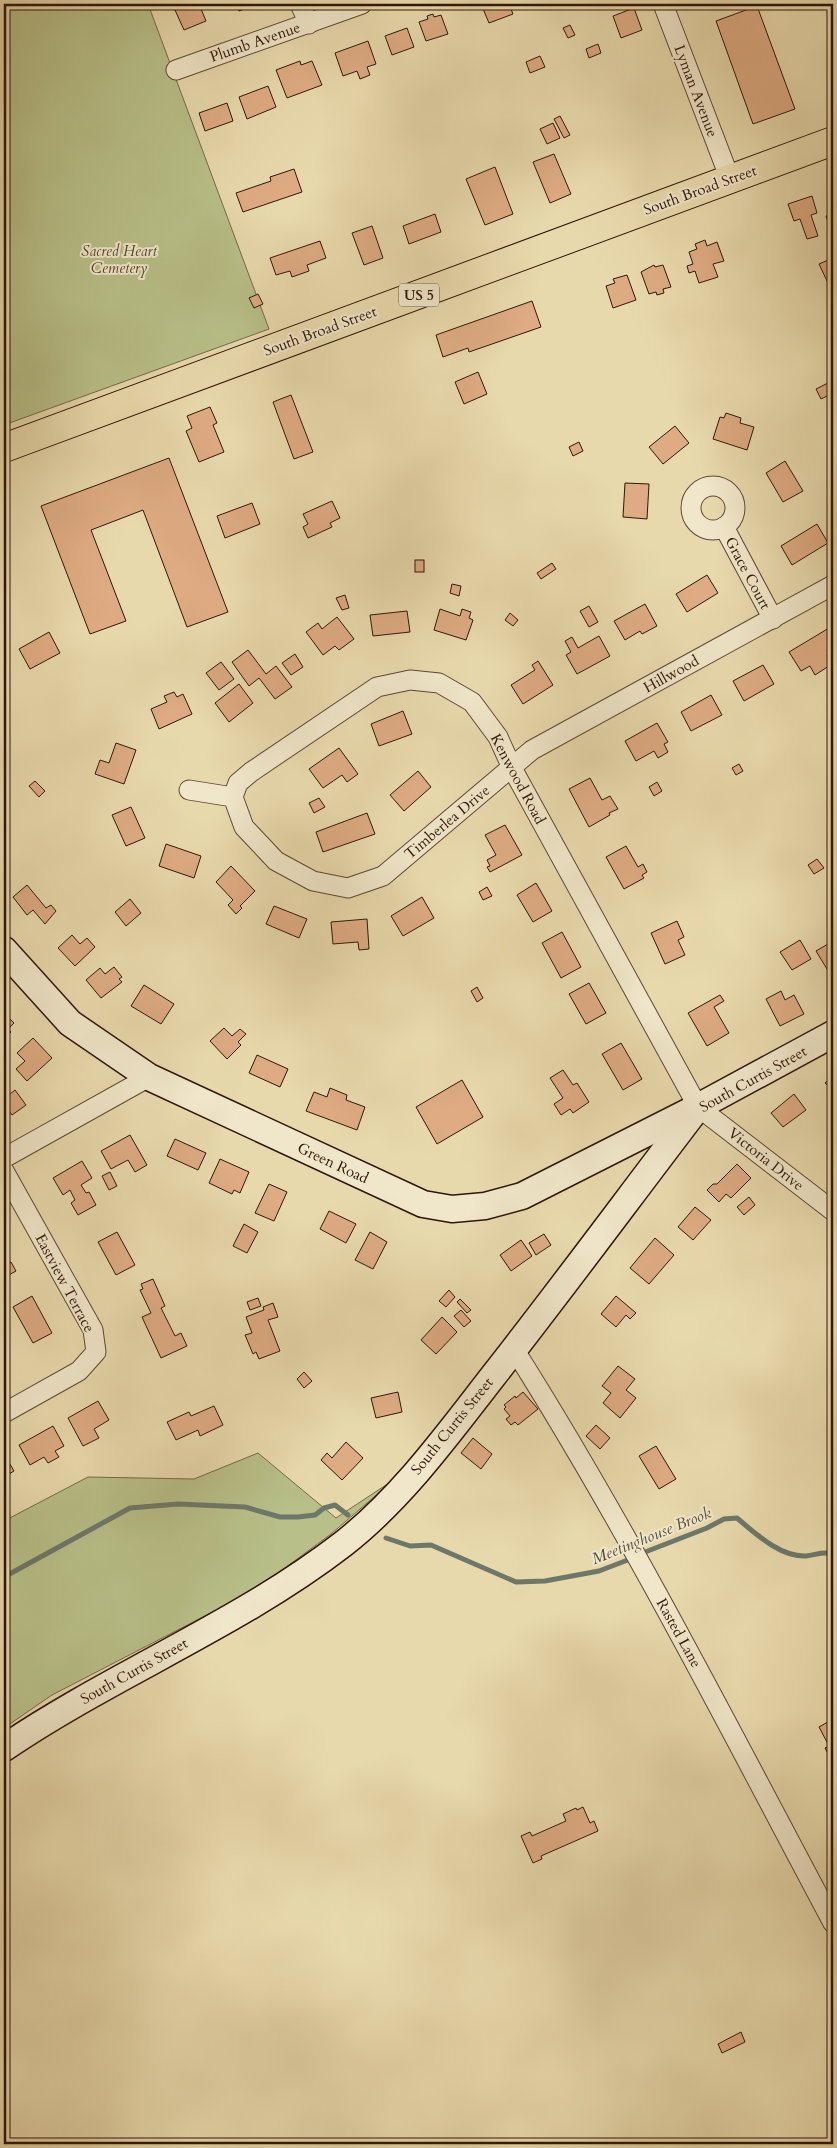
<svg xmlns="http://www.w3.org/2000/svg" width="837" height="2148" font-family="Cardo,serif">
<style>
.green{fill:#b8bf88;stroke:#746a48}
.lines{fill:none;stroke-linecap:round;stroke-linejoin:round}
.stream{stroke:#6d786a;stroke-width:5}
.building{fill:#deab82;stroke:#2f1608}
.street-casing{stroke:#5d4731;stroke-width:21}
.secondary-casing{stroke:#2f1608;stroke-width:29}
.primary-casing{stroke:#2f1608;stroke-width:30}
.street{stroke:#f0e6c9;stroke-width:19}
.secondary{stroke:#f0e6c9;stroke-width:26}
.primary{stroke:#e8d9ac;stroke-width:28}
.labels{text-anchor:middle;stroke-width:4;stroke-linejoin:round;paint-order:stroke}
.shield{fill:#f0e6c9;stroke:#695442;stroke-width:1}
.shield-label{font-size:14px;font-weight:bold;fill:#2f1608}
.street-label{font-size:15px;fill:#2f1608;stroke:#f0e6c9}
.park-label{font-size:15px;font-style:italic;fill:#58492e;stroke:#f0e6c9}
.water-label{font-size:16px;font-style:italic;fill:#534f41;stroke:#f0e6c9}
</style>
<rect width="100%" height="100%" fill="#e8d9ac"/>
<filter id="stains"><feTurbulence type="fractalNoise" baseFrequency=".004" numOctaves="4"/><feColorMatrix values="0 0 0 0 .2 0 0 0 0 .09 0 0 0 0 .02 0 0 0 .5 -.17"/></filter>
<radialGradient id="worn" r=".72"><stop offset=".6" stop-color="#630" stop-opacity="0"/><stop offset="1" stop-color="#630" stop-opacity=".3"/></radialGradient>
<!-- green -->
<g class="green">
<path d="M4,4h144l121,325 -265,96z"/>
<path d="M258,1453l78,65 59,-39 -64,55 -76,56 -203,105 -48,33v-207l84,-44 106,2z"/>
</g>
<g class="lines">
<!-- stream -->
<g class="stream">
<path d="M386,1538l24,8 21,-1 85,37 29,-1 54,-10 34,-13"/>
<path d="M640,1554l67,-26 17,-9 13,-1c19,16 43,39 69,38 10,-1 17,-5 27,-2"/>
<path d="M4,1577l126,-69 48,-4 67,3 35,10h18l17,-2 9,-7 11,-3 13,10"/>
</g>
</g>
<!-- building -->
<g class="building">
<path d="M150,4h17l-14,6z"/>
<path d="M189,4h10l7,17 -22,9 -9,-20z"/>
<path d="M236,4h22l-19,7z"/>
<path d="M481,4h28l4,10 -24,9z"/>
<path d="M757,6l38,103 -42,15 -37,-103z"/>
<path d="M634,8l8,22 -21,8 -8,-22z"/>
<path d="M433,14l1,3 7,-2 7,19 -22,7 -7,-19 9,-3 -1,-3z"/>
<path d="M570,25l5,10 -7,3 -5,-10z"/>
<path d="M407,28l7,19 -22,8 -7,-19z"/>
<path d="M368,41l8,23 -9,3 3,8 -10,4 -3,-8 -14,5 -8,-23z"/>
<path d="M598,44l3,9 -12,5 -3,-9z"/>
<path d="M540,56l5,11 -15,6 -4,-11z"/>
<path d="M300,61l1,4 11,-4 10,24 -35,13 -11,-28z"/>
<path d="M268,86l8,21 -29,12 -8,-22z"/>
<path d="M227,103l6,18 -28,10 -6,-18z"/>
<path d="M560,116l10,19 -6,3 -10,-19z"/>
<path d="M553,123l7,15 -13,6 -7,-15z"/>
<path d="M554,154l17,40 -21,9 -17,-41z"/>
<path d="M495,167l18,47 -28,11 -19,-46z"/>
<path d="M294,169l8,23 -59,20 -7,-19 35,-12 -1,-4z"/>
<path d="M812,196l5,17 -6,2 7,21 -11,3 -7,-20 -6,2 -6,-17z"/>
<path d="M833,213v14l-3,1 -4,-12z"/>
<path d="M435,214l6,18 -32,12 -6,-18z"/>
<path d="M372,226l11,32 -19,7 -12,-32z"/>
<path d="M705,240l2,6 10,-4 7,19 -11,3 5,13 -19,6 -4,-12 -6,2 -2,-7 6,-2 -4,-12 8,-3 -2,-5z"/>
<path d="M320,241l6,17 -19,7 2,6 -17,6 -2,-6 -14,4 -6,-17z"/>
<path d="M833,258v23l-5,2 -9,-19z"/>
<path d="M654,265l1,2 8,-2 8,22 -8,2 1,4 -7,2 -1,-3 -7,2 -8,-22z"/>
<path d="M627,275l9,25 -23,8 -7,-22 9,-3 -2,-4z"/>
<path d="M258,294l5,10 -9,4 -5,-10z"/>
<path d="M532,301l9,26 -72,25 -1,-4 -25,9 -7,-22z"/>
<path d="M478,372l9,22 -23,10 -9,-22z"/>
<path d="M832,381l1,12 -12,6 -5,-10z"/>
<path d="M291,395l22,57 -19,7 -21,-57z"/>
<path d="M210,407l7,16 -4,2 11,27 -25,10 -13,-31 6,-3 -5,-12z"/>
<path d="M726,413l15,5 -1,5 14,4 -7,23 -34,-11 7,-22 4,1z"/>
<path d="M675,426l14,17 -26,21 -14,-17z"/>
<path d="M579,442l4,9 -10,5 -4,-9z"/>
<path d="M169,458l59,154 -41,15 -44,-117 -52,20 35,91 -36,13 -49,-128z"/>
<path d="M785,461l18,30 -20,11 -17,-29z"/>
<path d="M625,483l24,1 -2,35 -24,-2z"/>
<path d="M332,501l8,17 -10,5 2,4 -24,11 -5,-11 5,-3 -5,-10z"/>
<path d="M252,503l8,21 -35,14 -8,-22z"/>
<path d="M817,524l11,19 -36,22 -11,-19z"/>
<rect x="415" y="560" width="9" height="12"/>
<path d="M552,563l4,6 -15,10 -4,-6z"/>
<path d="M707,575l11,18 -31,19 -11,-18z"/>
<path d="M452,584l9,2 -2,10 -9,-3z"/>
<path d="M345,595l4,13 -7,2 -6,-12z"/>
<path d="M645,604l12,22 -15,8 -2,-3 -15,9 -11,-19z"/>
<path d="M589,606l9,16 -9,5 -9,-16z"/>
<path d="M440,609l20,7 2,-7 9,3 -2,6 4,2 -7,20 -32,-10z"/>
<path d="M407,611l3,21 -37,4 -3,-21z"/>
<path d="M510,613l8,7 -5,6 -8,-6z"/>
<path d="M337,617l17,22 -15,11 -4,-4 -12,9 -17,-23 12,-9 4,6z"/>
<path d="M829,628l4,7v16l-6,4 5,9 -17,11 -5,-9 -9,5 -12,-19z"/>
<path d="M49,632l11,21 -30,16 -11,-20z"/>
<path d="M599,636l11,20 -33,18 -11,-19 5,-3 -6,-11 7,-4 6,11z"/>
<path d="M248,650l18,24 10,-8 16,21 -17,12 -16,-21 -10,8 -17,-24z"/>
<path d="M295,654l8,13 -12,8 -9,-12z"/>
<path d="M538,661l15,24 -30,19 -12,-19 24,-15 -3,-5z"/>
<path d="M221,662l13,17 -15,11 -13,-17z"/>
<path d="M763,665l11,19 -30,17 -11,-20z"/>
<path d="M239,684l14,19 -24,19 -14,-19z"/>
<path d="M174,692l3,5 6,-3 9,20 -33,15 -8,-20 16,-7 -3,-6z"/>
<path d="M711,695l11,20 -31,16 -10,-19z"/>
<path d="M403,711l9,23 -33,12 -8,-22z"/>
<path d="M657,723l11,19 -4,2 4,8 -10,6 -4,-7 -18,10 -11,-20z"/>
<path d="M116,743l20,7 -12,34 -29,-10 5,-14 9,3z"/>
<path d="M339,748l19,26 -11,8 -5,-7 -19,13 -14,-19z"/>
<path d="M739,764l4,7 -7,4 -4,-7z"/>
<path d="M418,771l13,16 -27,24 -14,-16z"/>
<path d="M590,778l12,22 8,-4 8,13 -9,4 1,2 -21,12 -20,-38z"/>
<path d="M35,781l10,10 -6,6 -10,-11z"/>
<path d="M657,782l5,9 -8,5 -5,-9z"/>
<path d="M319,798l6,9 -11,6 -5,-10z"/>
<path d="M131,807l14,31 -19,8 -14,-31z"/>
<path d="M367,813l8,21 -52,18 -7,-20z"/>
<path d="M505,825l17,30 -32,17 -3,-5 3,-1 -3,-6 9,-5 -11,-20z"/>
<path d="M166,844l35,12 -7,22 -35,-12z"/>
<path d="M626,846l12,21 5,-3 4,8 -5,3 2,3 -20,11 -18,-32z"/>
<path d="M817,859l7,9 -10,6 -6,-9z"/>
<path d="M231,866l24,25 -15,15 2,2 -6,6 -8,-9 5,-5 -17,-18z"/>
<path d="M536,883l16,28 -19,11 -16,-27z"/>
<path d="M27,885l19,23 5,-3 5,6 -11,13 -12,-14 -6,5 -14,-18z"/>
<path d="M487,887l5,9 -9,4 -4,-8z"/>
<path d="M422,897l12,21 -31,18 -12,-20z"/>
<path d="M130,899l11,14 -15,13 -11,-14z"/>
<path d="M274,906l33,13 -8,19 -33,-14z"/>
<path d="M367,919l2,30 -10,1 -1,-8 -25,2 -2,-22z"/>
<path d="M677,921l7,16 -6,3 7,15 -20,9 -14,-31z"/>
<path d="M562,932l19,35 -20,11 -19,-35z"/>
<path d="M72,935l8,9 7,-6 8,9 -20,19 -17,-18z"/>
<path d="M800,940l11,19 -19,11 -12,-18z"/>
<path d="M828,944l3,6 2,-1v23l-3,2 -14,-23z"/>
<path d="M114,967l8,10 -3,2 3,3 -21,16 -15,-18 14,-12 5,6z"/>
<path d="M589,983l17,30 -20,11 -17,-30z"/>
<path d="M144,985l30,19 -13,20 -30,-18z"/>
<path d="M477,987l6,11 -6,4 -6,-11z"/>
<path d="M781,991l4,9 9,-5 10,19 -24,12 -14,-27z"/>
<path d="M720,995l4,6 -10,6 15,26 -22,13 -19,-33z"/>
<path d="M4,1005l6,7 -4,3 8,8 -6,6 3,3 -7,7z"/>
<path d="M224,1028l8,8 8,-7 6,5 -8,8 3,3 -14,14 -17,-18z"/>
<path d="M33,1038l19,20 -25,23 -11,-12 9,-8 -8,-8z"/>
<path d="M621,1043l21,36 -19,11 -21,-36z"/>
<path d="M257,1055l31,14 -8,18 -31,-14z"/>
<path d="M563,1070l10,15 4,-2 12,19 -16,11 -3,-4 -9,6 -7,-11 9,-6 -13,-20z"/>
<path d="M833,1076v15l-8,-8z"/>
<path d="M462,1080l21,37 -46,27 -21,-37z"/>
<path d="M330,1088l17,7 -1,5 19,7 -8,23 -51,-19 8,-19 13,5z"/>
<path d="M15,1090l11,15 -14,10 -8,-11v-5z"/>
<path d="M794,1094l12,16 -23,17 -12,-14z"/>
<path d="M130,1135l17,30 -12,7 -7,-12 -17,9 -10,-18z"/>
<path d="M175,1139l31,14 -8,17 -31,-14z"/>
<path d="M220,1159l29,13 -9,21 -6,-3 -2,4 -23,-11z"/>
<path d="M82,1161l10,17 -11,7 5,8 3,-1 7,13 -18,10 -7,-12 4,-3 -5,-10 -7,5 -10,-17z"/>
<path d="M737,1164l14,14 -20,20 -5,-4 -7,8 -12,-12 6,-6h4z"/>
<path d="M110,1172l7,14 -8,4 -7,-14z"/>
<path d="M269,1184l18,8 -13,29 -19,-8z"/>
<path d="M749,1197l6,8 -11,10 -7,-8z"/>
<path d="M695,1207l16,13 -18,20 -15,-13z"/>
<path d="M329,1211l27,13 -10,19 -26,-14z"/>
<path d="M244,1224l14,8 -11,21 -14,-7z"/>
<path d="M117,1232l18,33 -19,10 -18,-33z"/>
<path d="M370,1232l17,10 -14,27 -18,-9z"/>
<path d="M544,1234l7,11 -15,10 -7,-12z"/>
<path d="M655,1238l19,17 -25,29 -19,-16z"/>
<path d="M4,1240l6,8 -6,4z"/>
<path d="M521,1240l11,16 -21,15 -11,-16z"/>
<path d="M11,1262l5,9 -9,5 -3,-10z"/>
<path d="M153,1279l12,27 -4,2 14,28 6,-3 6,13 -26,12 -19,-41 9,-4 -11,-23 3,-1 -2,-5z"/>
<path d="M449,1290l6,7 -9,10 -7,-6z"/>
<path d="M32,1296l20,37 -19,10 -20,-36z"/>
<path d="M616,1296l20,17 -6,6 -4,-4 -10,12 -15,-13z"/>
<path d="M258,1298l3,8 -11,4 -3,-8z"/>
<path d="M460,1299l11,11 -4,3 -10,-11z"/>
<path d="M273,1303l5,14 -10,3 12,31 -21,8 -3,-7 -3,2 -8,-19 7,-2 -6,-16 18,-7 -1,-3z"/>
<path d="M461,1310l10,11 -7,6 -10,-11z"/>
<path d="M442,1317l15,15 -21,22 -15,-14z"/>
<path d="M618,1366l17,13 -9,11 10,8 -16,20 -17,-15 8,-10 -9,-7z"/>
<path d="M304,1372l8,9 -8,7 -7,-9z"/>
<path d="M398,1392l4,20 -26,6 -5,-20z"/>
<path d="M523,1392l15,17 -20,16 -3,-3 -4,3 -5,-6 4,-3 -6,-7 2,-2 -2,-2 11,-9 1,2z"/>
<path d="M98,1401l11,19 -15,9 5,9 -16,8 -15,-28z"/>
<path d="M214,1406l9,19 -23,11 -2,-6 -22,10 -9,-18 22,-10 2,4z"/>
<path d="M596,1425l14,13 -10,11 -14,-13z"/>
<path d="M53,1426l11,20 -9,5 4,6 -11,6 -4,-6 -14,8 -11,-20z"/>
<path d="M473,1438l19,16 -11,15 -20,-16z"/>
<path d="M346,1442l17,16 -21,22 -21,-20 6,-7 5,5z"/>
<path d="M656,1446l20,33 -17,10 -20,-33z"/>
<path d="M4,1454l10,17 -10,6z"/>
<path d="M833,1719v44l-8,-15 4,-2 -10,-19z"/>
<path d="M583,1807l7,16 4,-2 4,10 -57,25 1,3 -9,4 -12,-27 9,-4 2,4 34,-15 -3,-7 13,-6 1,2z"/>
<path d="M741,2032l4,10 -23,11 -4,-9z"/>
</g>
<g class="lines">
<defs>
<g id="street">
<path d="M300,4l9,20"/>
<path d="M663,4l67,175"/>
<path d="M176,70l186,-66"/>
<circle cx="713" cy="508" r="22"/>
<path d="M724,527l49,92"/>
<path d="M189,790l44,7 11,30 32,34 37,20 35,7 35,-12 149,-126 301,-165"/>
<path d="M233,797l5,-14 13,-11 126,-85 33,-7 29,3 33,19 26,35 14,31 186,339 135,104"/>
<path d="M4,1158l145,-81"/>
<path d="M4,1171l89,159 3,22 -17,19 -75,42"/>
<path d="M514,1349c117,185 216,381 319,574"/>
</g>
<g id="secondary">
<path d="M4,950l66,73 79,54 274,127 29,5 33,-3 37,-10 176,-89 135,-73"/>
<path d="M4,1748c109,-74 234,-123 339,-204 59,-46 105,-110 151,-169 69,-88 136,-179 204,-268"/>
</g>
<path id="primary" d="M4,448l829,-307"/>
</defs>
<!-- street casing -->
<use href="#street" class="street-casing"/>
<!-- secondary casing -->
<use href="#secondary" class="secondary-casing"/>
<!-- primary casing -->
<use href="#primary" class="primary-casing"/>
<!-- street -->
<use href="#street" class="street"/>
<!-- secondary -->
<use href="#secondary" class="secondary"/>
<!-- primary -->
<use href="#primary" class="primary"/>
</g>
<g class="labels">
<!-- shield labels -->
<rect class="shield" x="399" y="283.5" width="40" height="23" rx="4"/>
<g class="shield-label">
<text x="419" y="300">US 5</text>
</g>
<!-- street labels -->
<g class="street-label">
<text transform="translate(255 42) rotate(-19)" y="5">Plumb Avenue</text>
<text transform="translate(696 91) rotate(69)" y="5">Lyman Avenue</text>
<text transform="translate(700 190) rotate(-20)" y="5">South Broad Street</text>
<text transform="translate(320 331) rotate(-20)" y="5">South Broad Street</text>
<text transform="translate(748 573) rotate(62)" y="5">Grace Court</text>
<text transform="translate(671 674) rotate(-29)" y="5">Hillwood</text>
<text transform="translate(518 779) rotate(62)" y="5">Kenwood Road</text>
<text transform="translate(447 822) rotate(-40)" y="5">Timberlea Drive</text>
<text transform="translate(753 1079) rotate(-29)" y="5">South Curtis Street</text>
<text transform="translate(766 1159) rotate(38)" y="5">Victoria Drive</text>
<text transform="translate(333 1163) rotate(25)" y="5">Green Road</text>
<text transform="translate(65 1283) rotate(62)" y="5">Eastview Terrace</text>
<text transform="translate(452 1426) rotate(-51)" y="5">South Curtis Street</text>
<text transform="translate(679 1633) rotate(61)" y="5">Rasted Lane</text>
<text transform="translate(134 1671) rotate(-29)" y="5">South Curtis Street</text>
</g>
<!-- park labels -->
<g class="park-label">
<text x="119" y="256">Sacred Heart<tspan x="119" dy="17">Cemetery</tspan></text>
</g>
<!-- water labels -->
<g class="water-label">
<text transform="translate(651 1535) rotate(-22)" y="6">Meetinghouse Brook</text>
</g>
</g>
<!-- margin -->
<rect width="837" height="2148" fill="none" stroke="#e8d9ac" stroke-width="20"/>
<rect x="5" y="5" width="827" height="2138" fill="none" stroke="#2f1608" stroke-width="2.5"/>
<rect x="10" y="10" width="817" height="2128" fill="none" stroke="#2f1608"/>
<rect width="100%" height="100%" filter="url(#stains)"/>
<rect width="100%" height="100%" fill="url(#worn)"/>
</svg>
